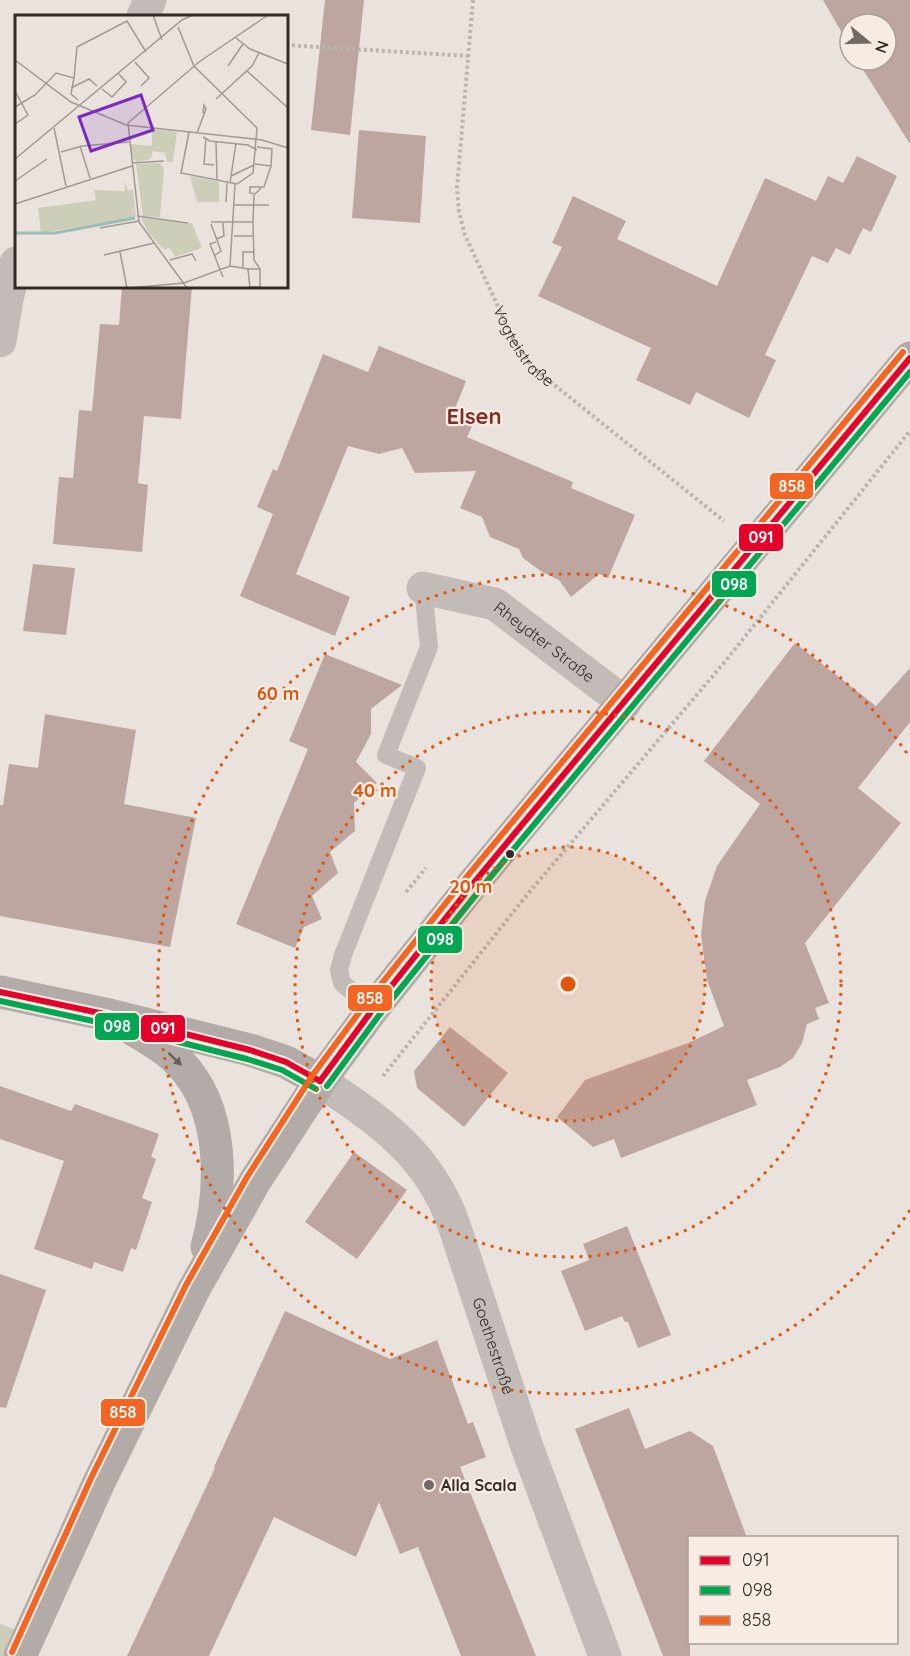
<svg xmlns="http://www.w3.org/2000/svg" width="910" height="1656" font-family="Quicksand,sans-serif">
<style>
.green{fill:#cdceb8}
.building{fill:#bda6a0}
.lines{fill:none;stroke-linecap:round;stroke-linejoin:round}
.path{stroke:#bbb4b0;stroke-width:4;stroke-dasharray:3 3;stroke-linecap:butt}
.lane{stroke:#c2bbb7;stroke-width:18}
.street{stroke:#c2bbb7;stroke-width:33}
.secondary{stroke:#b3aba7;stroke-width:33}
.bus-1-casing{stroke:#f7ece4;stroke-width:10}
.bus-2-casing{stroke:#f7ece4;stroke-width:10}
.bus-3-casing{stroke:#f7ece4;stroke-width:10}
.bus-1{stroke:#e4002b;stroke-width:6}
.bus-2{stroke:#00a651;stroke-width:6}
.bus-3{stroke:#f26522;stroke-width:6}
.oneway{fill:#665d5a}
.ring{fill:none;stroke:#df570d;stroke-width:3;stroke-dasharray:3 6}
.bus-dot{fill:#332926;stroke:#f7ece4;stroke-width:2}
.poi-dot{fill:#736a66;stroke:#f7ece4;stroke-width:2}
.labels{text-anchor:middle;stroke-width:4.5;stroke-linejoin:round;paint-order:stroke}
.street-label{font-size:16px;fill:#332926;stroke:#f7ece4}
.poi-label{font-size:16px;font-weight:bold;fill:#332926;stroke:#f7ece4;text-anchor:start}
.district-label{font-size:22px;font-weight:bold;fill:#7d2f24;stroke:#f7ece4}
.inset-river{fill:none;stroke:#9bbcb7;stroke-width:3}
.inset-road{fill:none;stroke:#a19994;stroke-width:1.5}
.view{fill:#7b2cbf;fill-opacity:0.15;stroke:#7b2cbf;stroke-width:3}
.inset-edge{fill:none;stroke:#332926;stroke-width:3}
.centre{fill:#df570d;stroke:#f7ece4;stroke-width:3}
.ring-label{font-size:18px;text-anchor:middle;font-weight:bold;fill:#df570d;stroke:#f7ece4;stroke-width:4.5;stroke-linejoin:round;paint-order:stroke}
.line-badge{stroke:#f7ece4;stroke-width:2}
.badge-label{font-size:16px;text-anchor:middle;font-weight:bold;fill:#fff}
</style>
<rect width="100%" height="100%" fill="#eae3dd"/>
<!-- green -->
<path class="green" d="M0,1624l18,6 -12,26h-6z"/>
<!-- building -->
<g class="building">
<path d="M325,0h39l-14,135 -39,-5z"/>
<path d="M823,0h87v144l-53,-84h29v-36h-36v23z"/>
<path d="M359,130l67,6 -6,87 -68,-5z"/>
<path d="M857,156l40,20 -26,56 -8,-4 -13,27 -14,-7 -8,15 -16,-7 -47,99 11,5 -27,58 -53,-26 -6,13 -54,-25 15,-32 -113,-52 24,-49 -10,-4 21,-47 53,25 -9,18 100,47 48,-108 51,23 12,-25 15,7z"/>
<path d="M122,286h70l-11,133 -37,-3 -6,67 10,2 -6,67 -89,-8 6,-67 14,1 6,-68 13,1 8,-87 19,1z"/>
<path d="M379,346l87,35 -11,28 21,9 -9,19 106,45 -2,6 64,27 -27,63 -9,-4 -28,23 -12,-17 -17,-8 -19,-14 -4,-9 -29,-12 -8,-20 -22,-9 16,-37 -61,2 -13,-25 -23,6 -31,-8 -52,128 54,23 -15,39 -95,-40 33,-82 -16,-7 16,-38 4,2 46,-117 45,18z"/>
<path d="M33,564l42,4 -9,67 -43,-4z"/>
<path d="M795,643l81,63 34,-38v54l-52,66 43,35 -96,120 24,60 -14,5 4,11 -12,5 -5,19 -9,15 -13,9 -33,13 10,25 -136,53 -7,-19 -21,8 -36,-30 28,-37 103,-37 36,-17 -17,-46 -6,-45 4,-34 12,-35 43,-62 -56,-43z"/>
<path d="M325,654l77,31 -31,24v25l-15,28 21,21 -23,20 1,28 -25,21 8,21 -26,23 10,23 -18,8 -9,21 -59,-24 72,-175 -19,-8z"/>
<path d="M45,714l91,16 -12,74 72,14 -26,129 -170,-31v-111h3l6,-41 29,4z"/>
<path d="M450,1027l58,46 -44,54 -47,-39 -3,-17z"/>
<path d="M0,1086l71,25 4,-7 84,30 -8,23 5,2 -14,39 10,4 -16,48 -5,-2 -8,24 -29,-10 -2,7 -58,-20 30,-88 -64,-22z"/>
<path d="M354,1152l53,38 -50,69 -52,-37z"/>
<path d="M627,1226l44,109 -33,13 -10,-26h-3l-3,-6 -37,15 -24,-60 28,-11 -6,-16z"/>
<path d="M0,1274l46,16 -40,118 -6,-1z"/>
<path d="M285,1311l105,48 47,-19 31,84 5,-2 13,35 -26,10 76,189h-75l-43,-109 -18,7 -21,-52 -23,55 -82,-40 -65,139h-82l88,-188 -1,-1z"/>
<path d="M629,1408l16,41 45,-18 23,15 34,92h-57v118h-27l-88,-227z"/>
</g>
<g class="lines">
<!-- path -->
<g class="path">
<path id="s1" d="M473,0l-16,188 2,24 6,23 48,104 19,28 192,154"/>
<path d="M286,45l182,11"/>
<path d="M406,892l20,-24"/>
<path d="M383,1076l143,-180 197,-232 187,-233"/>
</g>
<!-- lane -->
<path class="lane" d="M373,1009l-31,-26 -3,-13 4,-15 74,-187 -31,-13 43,-108 -6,-59"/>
<!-- street -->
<g class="street">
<path d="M143,16l7,-16"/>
<path d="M0,341l7,-42 9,-36"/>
<path id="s2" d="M423,588l72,16 130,99"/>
<path id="s3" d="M320,1081c60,40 109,73 134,144l73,222 78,209"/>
</g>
<!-- secondary -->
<g class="secondary">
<path d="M0,992l109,23 141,35 36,12 34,19"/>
<path d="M134,1030c16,9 33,19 45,32 46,47 44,126 28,185"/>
<path d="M20,1656l80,-176 94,-191 61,-108 65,-100 53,-72 103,-129 434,-522"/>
</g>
<defs>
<g id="bus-1">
<path d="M0,992l109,23 141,35 36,12 34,19"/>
<path d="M320,1081l53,-72 103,-129 434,-522"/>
</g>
<g id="bus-2">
<path d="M0,1001l107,23 140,35 35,11 34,19"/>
<path d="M327,1086l53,-72 103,-128 427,-514"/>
</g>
<path id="bus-3" d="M12,1652l80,-176 94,-191 61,-108 65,-101 54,-73 103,-129 434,-522"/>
</defs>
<!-- bus-1 casing -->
<use href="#bus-1" class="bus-1-casing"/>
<!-- bus-2 casing -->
<use href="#bus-2" class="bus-2-casing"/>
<!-- bus-3 casing -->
<use href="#bus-3" class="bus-3-casing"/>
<!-- bus-1 -->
<use href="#bus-1" class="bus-1"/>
<!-- bus-2 -->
<use href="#bus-2" class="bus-2"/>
<!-- bus-3 -->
<use href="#bus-3" class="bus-3"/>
</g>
<!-- one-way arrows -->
<defs><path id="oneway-solid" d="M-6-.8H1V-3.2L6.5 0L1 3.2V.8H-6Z" transform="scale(1.5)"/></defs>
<use class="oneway" href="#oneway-solid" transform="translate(175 1059) rotate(43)"/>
<!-- distance rings -->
<circle cx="568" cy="984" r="137" fill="#df570d" fill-opacity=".12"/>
<g class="ring">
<circle cx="568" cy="984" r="137"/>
<circle cx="568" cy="984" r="273"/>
<path d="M910 1210A410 410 0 1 1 910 758"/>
</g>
<!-- markers -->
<circle class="bus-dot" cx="510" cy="854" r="5"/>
<circle class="poi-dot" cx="429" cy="1485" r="6"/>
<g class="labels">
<!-- street labels -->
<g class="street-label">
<text dy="6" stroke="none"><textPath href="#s1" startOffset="363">Vogteistraße</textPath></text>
<text dy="6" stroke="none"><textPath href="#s2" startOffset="136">Rheydter Straße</textPath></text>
<text dy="6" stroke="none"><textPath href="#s3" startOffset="328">Goethestraße</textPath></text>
</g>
<!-- poi labels -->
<g class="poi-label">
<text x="441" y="1491">Alla Scala</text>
</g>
<!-- district labels -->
<g class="district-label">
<text x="474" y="424">Elsen</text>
</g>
</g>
<!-- overview -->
<g transform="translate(15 15)">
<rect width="273" height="273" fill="#eae3dd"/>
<path d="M137,114l25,3 -4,30h-6l-2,-9 -12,-2 -2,8 -15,3 -3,-4 -4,-14 23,2zM175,161l29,6v20h-22zM109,166l4,9h5l3,27 -95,16 -3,-25 58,-8 -2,-10 31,1z" fill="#cdceb8"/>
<path d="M145,148l4,6 -4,48 -17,-1 -7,-52zM126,203l51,5 10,25 -27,9 -5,-9 -6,2 -16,-18z" fill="#cdceb8"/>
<path class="inset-river" d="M0,218h40l80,-15"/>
<path class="inset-road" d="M138,0l9,25M163,12l16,39 63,62 -4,45 -16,11 -56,-11 8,-41M221,23l14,11 38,15M0,45l56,42 55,23 136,15 26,8M120,47l14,16 -8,8M213,51l15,-22M232,56l41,37M59,63l3,-31 50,-26 19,31M56,73l18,-9 8,7M87,74l10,8 14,-15 -7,-8M0,76l13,24 -13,9M201,84l36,-33 7,-13M0,92l20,-12 21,-22 18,5 -3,16 7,6M39,113l12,58M182,118l9,-24 -2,-4 -1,8M188,122l7,4 38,4 9,5M191,123l-2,26 10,1M201,127l1,38M65,131l10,32M46,137l21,-6 47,-4M0,144l167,-139 11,-5M117,148l32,-2M240,149l16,2 1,-17 -15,-2M216,161l23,-11M0,166l32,-22M215,168l6,-40M246,173l-6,6 -5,-1v-6h14l7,-21M211,187l1,-19M0,189l117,-38M219,190h35M122,201l51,7M196,207h42l1,38 6,9h-12M238,207l1,-27M196,209l10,27 -6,4M85,213l39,-7M219,221h19M201,224l8,-3 -1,-13M201,227l-6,2 13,33M105,237l7,36M89,240l50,-12M155,245l22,-6 4,7M215,251l5,-82M228,252v-15h10M235,272h10v-18M113,273l56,-5 46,-17 18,3 2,19M172,273l-48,-66 -11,-99 71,-61 69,-47"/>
<path class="view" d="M126,80l12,35 -62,21 -12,-34z"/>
<rect width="273" height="273" class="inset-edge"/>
</g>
<circle cx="568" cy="984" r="9" class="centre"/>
<g class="ring-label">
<text x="278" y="700">60 m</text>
<text x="375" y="797">40 m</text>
<text x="471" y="893">20 m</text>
</g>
<g class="line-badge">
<rect x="769" y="472" width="45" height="28" rx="6" fill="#f26522"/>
<rect x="738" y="523" width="46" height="29" rx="6" fill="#e4002b"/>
<rect x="711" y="570" width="46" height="28" rx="6" fill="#00a651"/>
<rect x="417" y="925" width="46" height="29" rx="6" fill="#00a651"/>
<rect x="347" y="984" width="46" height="28" rx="6" fill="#f26522"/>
<rect x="94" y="1012" width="46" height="29" rx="6" fill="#00a651"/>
<rect x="140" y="1014" width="46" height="29" rx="6" fill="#e4002b"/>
<rect x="100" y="1398" width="46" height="29" rx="6" fill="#f26522"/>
</g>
<g class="badge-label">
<text x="792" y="492">858</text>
<text x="761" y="543">091</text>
<text x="734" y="590">098</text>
<text x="440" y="945">098</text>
<text x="370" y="1004">858</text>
<text x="117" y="1032">098</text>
<text x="163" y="1034">091</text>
<text x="123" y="1418">858</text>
</g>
<!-- legend -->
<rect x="688" y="1536" width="210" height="108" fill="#f7ece4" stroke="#a99e98" stroke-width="1.5"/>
<rect x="700" y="1556" width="30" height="9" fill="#e4002b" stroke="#a99e98" stroke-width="1.5"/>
<text x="742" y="1566" font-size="18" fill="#332926">091</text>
<rect x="700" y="1586" width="30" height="9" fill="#00a651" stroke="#a99e98" stroke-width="1.5"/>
<text x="742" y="1596" font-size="18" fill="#332926">098</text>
<rect x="700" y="1616" width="30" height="9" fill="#f26522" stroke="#a99e98" stroke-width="1.5"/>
<text x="742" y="1626" font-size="18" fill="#332926">858</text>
<!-- north arrow -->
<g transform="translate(868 42) rotate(109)"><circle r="28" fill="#f7ece4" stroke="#a99e98" stroke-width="1.5"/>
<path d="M0-4.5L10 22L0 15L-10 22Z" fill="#736a66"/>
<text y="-9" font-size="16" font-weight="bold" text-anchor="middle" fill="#332926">N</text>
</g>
</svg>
